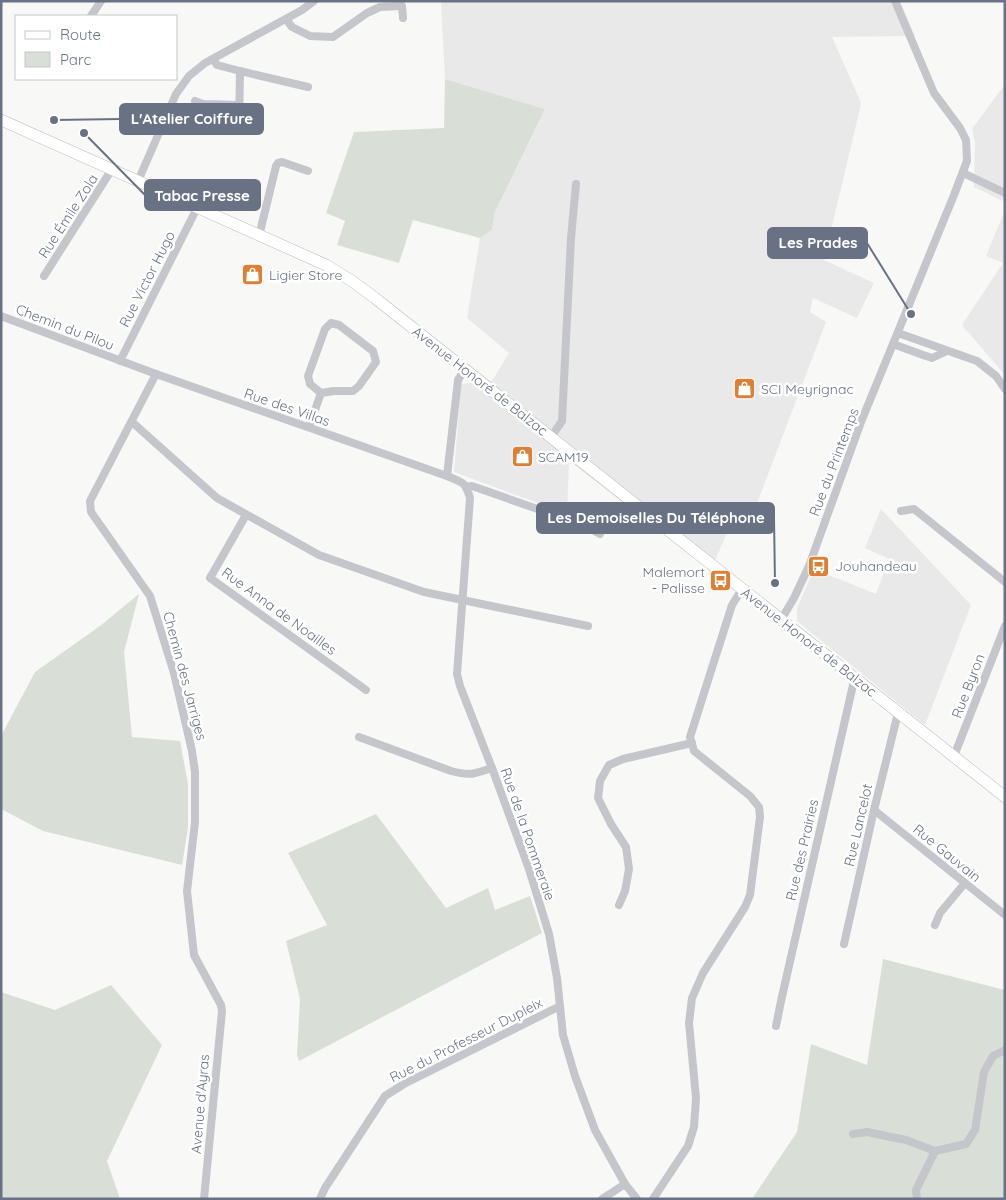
<svg xmlns="http://www.w3.org/2000/svg" width="1006" height="1200" font-family="Quicksand,sans-serif">
<style>
.built{fill:#e9e9e9}
.green{fill:#d9dfd7}
.lines{fill:none;stroke-linecap:round;stroke-linejoin:round}
.primary-casing{stroke:#b7babf;stroke-width:12}
.minor{stroke:#c4c6cb;stroke-width:8}
.primary{stroke:#fff;stroke-width:11}
.labels{text-anchor:middle;stroke-width:5;stroke-linejoin:round;paint-order:stroke}
.street-label{font-size:14px;fill:#697285;stroke:#fff}
.poi-label{font-size:14px;fill:#697285;stroke:#fff;text-anchor:start}
.leader{fill:none;stroke:#697285;stroke-width:2}
.callout-dot{fill:#697285;stroke:#fff;stroke-width:2}
.callout{fill:#697285;stroke:#697285;stroke-width:2}
.callout-label{font-size:15px;text-anchor:middle;font-weight:bold;fill:#fff}
</style>
<rect width="100%" height="100%" fill="#f8f8f6"/>
<!-- built -->
<g class="built">
<path d="M441,1h459l15,35 -83,1 27,61 2,6 -37,156 50,23 -17,35 -44,-20 -3,14 16,10 -78,205 -16,-6 -21,49 -142,-109 -2,53 -113,-42 7,-88 31,-3 17,-28 -42,-35 13,-80 12,-8 3,-18 50,-103 -100,-30z"/>
<path d="M1005,84v118l-31,-15 1,-44 -3,-14z"/>
<path d="M1005,210v165l-43,-50 41,-62 -17,-7z"/>
<path d="M881,509l90,96 -46,120 -128,-104v-13l17,-39 62,25 13,-35 -24,-11z"/>
</g>
<!-- green -->
<g class="green">
<path d="M445,79l100,30 -50,103 -3,18 -12,8 -67,-18 -14,43 -62,-18 8,-24 -19,-8 28,-81 90,-4z"/>
<path d="M139,594l-15,58 8,85 48,4 8,43v44l-6,37 -139,-34 -42,-22v-73l34,-64 65,-46z"/>
<path d="M376,814l70,94 42,-20 7,22 35,-14 12,37 -243,128 -2,-6 3,-56 -14,-58 41,-16 -39,-72z"/>
<path d="M883,959l122,31v209h-253l45,-67 14,-88 56,21z"/>
<path d="M111,985l51,60 -55,116 12,35v3h-118v-207l54,18z"/>
</g>
<g class="lines">
<defs>
<path id="primary" d="M1,120l325,145 26,16 23,17 630,499"/>
</defs>
<!-- primary casing -->
<use href="#primary" class="primary-casing"/>
<!-- minor -->
<g class="minor">
<path d="M91,16l10,-15"/>
<path d="M286,19l6,8 18,9 23,1 34,-24 13,-6 22,-1 1,12"/>
<path d="M213,59l4,6 23,6 68,16"/>
<path d="M195,101l8,3 36,1"/>
<path d="M239,124l1,-53"/>
<path d="M963,173l42,20"/>
<path d="M138,181l38,-87 13,-18 16,-13 97,-53 12,-9"/>
<path d="M259,236l17,-70 2,-3 4,-1 26,9"/>
<path d="M44,276l68,-107"/>
<path d="M1,316l155,58 291,102c16,7 18,5 23,22l-13,176 3,12 32,82 37,101 20,65 8,44 6,57 12,41 20,54 30,54 12,15"/>
<path d="M331,323l8,2 34,26 3,11 -17,24 -6,5h-19l-13,2 -11,-9 -2,-8 17,-47z"/>
<path d="M898,333l79,28 19,15 9,13"/>
<path d="M893,344l30,11 9,3 15,-7"/>
<path d="M120,361l77,-153"/>
<path d="M156,374l-66,127 1,11 59,84 24,77 18,78 3,21v50l-8,69 7,64 27,50 1,6 -18,188"/>
<path d="M132,422l85,76 102,57 105,37 164,34"/>
<path d="M309,427l12,-34"/>
<path d="M551,437l11,-16 9,-183 5,-54"/>
<path d="M447,476l11,-96 7,-11"/>
<path d="M466,487l6,-1 111,39 17,9"/>
<path d="M901,511l13,-2 91,73"/>
<path d="M246,515l-36,63 156,112"/>
<path d="M781,620l13,-22 15,-32 52,-144 93,-227 13,-34 -1,-21 -6,-12 -26,-35 -39,-92"/>
<path d="M359,737l92,34c19,5 24,3 41,-3"/>
<path d="M954,756l51,-130"/>
<path d="M874,810l131,105"/>
<path d="M619,905l6,-14 4,-22 -3,-22 -15,-23 -13,-26 2,-17 9,-16 14,-6 69,-16"/>
<path d="M935,925l5,-12 25,-30"/>
<path d="M844,944l30,-134 24,-97"/>
<path d="M776,1026l5,-25 72,-316 3,-6"/>
<path d="M853,1134l14,-2 39,8 29,11 31,-7 9,-14 9,-58 9,-16 12,-6"/>
<path d="M320,1199l5,-11 60,-92 19,-12 156,-78"/>
<path d="M602,1199l23,-15"/>
<path d="M653,1199l35,-53 6,-19 2,-29 -7,-75 3,-25 11,-25 42,-66 5,-12 10,-78 -1,-10 -9,-11 -56,-45 -4,-14 42,-132 10,-16"/>
<path d="M917,1199l-1,-9 19,-39"/>
</g>
<!-- primary -->
<use href="#primary" class="primary"/>
</g>
<!-- icons -->
<defs>
<symbol id="shop-square" viewBox="-11 -11 22 22"><rect x="-9" y="-9" width="18" height="18" rx="4" fill="#db8034" stroke="#fff"/><path d="M-5-2.5h2.3a2.7 3.5 0 0 1 5.4 0H5L5.5 6h-11ZM-1.5-2.5h3a1.5 2.3 0 0 0-3 0Z" fill="#fff"/></symbol>
<symbol id="bus-square" viewBox="-11 -11 22 22"><rect x="-9" y="-9" width="18" height="18" rx="4" fill="#db8034" stroke="#fff"/><path d="M-5-6H5V4H4V6H2V4H-2V6H-4V4H-5ZM-3.5-4V0h7V-4ZM-3.5 1.2v1.5H-2V1.2ZM2 1.2v1.5H3.5V1.2Z" fill="#fff"/></symbol>
</defs>
<g fill-rule="evenodd">
<use href="#shop-square" x="240" y="262" width="25" height="25"/>
<use href="#shop-square" x="732" y="376" width="25" height="25"/>
<use href="#shop-square" x="510" y="444" width="25" height="25"/>
<use href="#bus-square" x="806" y="554" width="25" height="25"/>
<use href="#bus-square" x="708" y="568" width="25" height="25"/>
</g>
<g class="labels">
<!-- street labels -->
<g class="street-label">
<text transform="translate(68 216) rotate(-57)" y="5">Rue Émile Zola</text>
<text transform="translate(147 279) rotate(-63)" y="5">Rue Victor Hugo</text>
<text transform="translate(65 327) rotate(21)" y="5">Chemin du Pilou</text>
<text transform="translate(480 381) rotate(38)" y="5">Avenue Honoré de Balzac</text>
<text transform="translate(287 407) rotate(19)" y="5">Rue des Villas</text>
<text transform="translate(834 462) rotate(-69)" y="5">Rue du Printemps</text>
<text transform="translate(279 611) rotate(36)" y="5">Rue Anna de Noailles</text>
<text transform="translate(809 642) rotate(38)" y="5">Avenue Honoré de Balzac</text>
<text transform="translate(185 676) rotate(75)" y="5">Chemin des Jarriges</text>
<text transform="translate(968 686) rotate(-69)" y="5">Rue Byron</text>
<text transform="translate(858 825) rotate(-77)" y="5">Rue Lancelot</text>
<text transform="translate(528 834) rotate(71)" y="5">Rue de la Pommeraie</text>
<text transform="translate(802 850) rotate(-77)" y="5">Rue des Prairies</text>
<text transform="translate(947 853) rotate(39)" y="5">Rue Gauvain</text>
<text transform="translate(466 1040) rotate(-27)" y="5">Rue du Professeur Dupleix</text>
<text transform="translate(200 1104) rotate(-85)" y="5">Avenue d'Ayras</text>
</g>
<!-- poi labels -->
<g class="poi-label">
<text x="269" y="280">Ligier Store</text>
<text x="761" y="394">SCI Meyrignac</text>
<text x="538" y="462">SCAM19</text>
<text x="835" y="571">Jouhandeau</text>
<text x="705" y="577" text-anchor="end">Malemort<tspan x="705" dy="16">- Palisse</tspan></text>
</g>
</g>
<!-- callouts -->
<path class="leader" d="M54 120L120 119M84 133L145 195M911 314L867 243M775 583L774 518"/>
<g class="callout-dot">
<circle cx="54" cy="120" r="5"/>
<circle cx="84" cy="133" r="5"/>
<circle cx="911" cy="314" r="5"/>
<circle cx="775" cy="583" r="5"/>
</g>
<g class="callout">
<rect x="120" y="104" width="143" height="30" rx="5"/>
<rect x="145" y="180" width="115" height="30" rx="5"/>
<rect x="768" y="228" width="99" height="30" rx="5"/>
<rect x="537" y="503" width="237" height="30" rx="5"/>
</g>
<g class="callout-label">
<text x="192" y="124">L'Atelier Coiffure</text>
<text x="202" y="201">Tabac Presse</text>
<text x="818" y="248">Les Prades</text>
<text x="656" y="523">Les Demoiselles Du Téléphone</text>
</g>
<!-- border -->
<rect width="1006" height="1200" fill="none" stroke="#697285" stroke-width="5"/>
<!-- legend -->
<rect x="15" y="15" width="162" height="65" fill="#ffffff" stroke="#c3c7ce"/>
<rect x="25" y="31" width="25" height="8" fill="#ffffff" stroke="#c3c7ce"/>
<text x="60" y="40" font-size="15" fill="#697285">Route</text>
<rect x="25" y="52" width="25" height="15" fill="#d9dfd7" stroke="#c3c7ce"/>
<text x="60" y="65" font-size="15" fill="#697285">Parc</text>
</svg>
